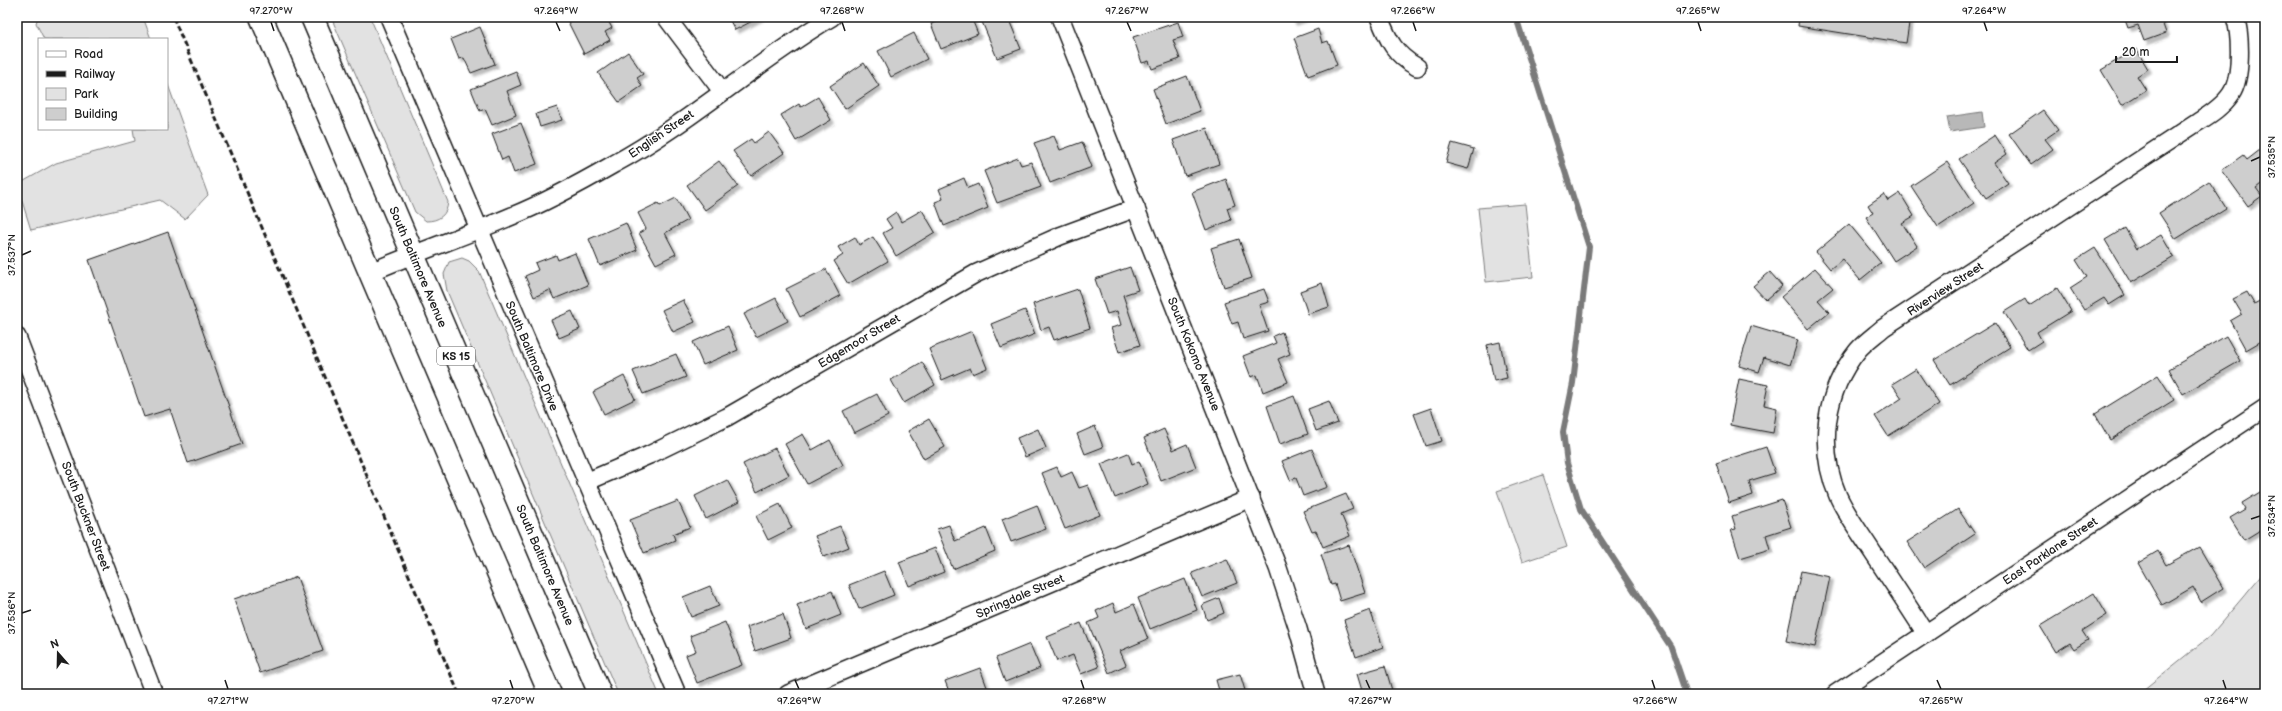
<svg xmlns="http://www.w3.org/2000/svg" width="2282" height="711" font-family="'Balsamiq Sans',sans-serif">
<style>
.green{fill:#e2e2e2;stroke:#7f7f7f}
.water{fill:#b8b8b8;stroke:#7a7a7a}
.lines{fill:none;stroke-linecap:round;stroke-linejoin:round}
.stream{stroke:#7a7a7a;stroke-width:6}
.building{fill:#cecece;stroke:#1c1c1c;filter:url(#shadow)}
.minor-casing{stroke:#1c1c1c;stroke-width:20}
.primary-casing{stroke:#1c1c1c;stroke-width:25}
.minor{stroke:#fff;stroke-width:17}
.primary{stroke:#fff;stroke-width:22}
.rail{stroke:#1c1c1c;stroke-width:3;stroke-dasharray:6 3;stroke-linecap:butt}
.ticks{fill:none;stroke:#1c1c1c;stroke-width:1.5}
.labels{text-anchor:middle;stroke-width:3;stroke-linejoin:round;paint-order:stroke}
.shield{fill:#fff;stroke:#606060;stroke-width:1}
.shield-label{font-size:11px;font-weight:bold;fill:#1c1c1c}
.street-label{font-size:12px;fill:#1c1c1c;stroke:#fff}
.neatline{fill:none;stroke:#1c1c1c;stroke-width:1.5}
.ticks-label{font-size:10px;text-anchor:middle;fill:#1c1c1c}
</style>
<defs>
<filter id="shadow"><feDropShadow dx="3.5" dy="3.5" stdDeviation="1" flood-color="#0004"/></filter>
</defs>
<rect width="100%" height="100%" fill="#fff"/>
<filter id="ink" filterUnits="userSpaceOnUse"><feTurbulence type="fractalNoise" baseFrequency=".025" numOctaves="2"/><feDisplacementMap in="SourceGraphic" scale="8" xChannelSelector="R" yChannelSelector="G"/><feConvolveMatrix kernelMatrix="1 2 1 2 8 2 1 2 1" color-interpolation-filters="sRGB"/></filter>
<g filter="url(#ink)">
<!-- green -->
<g class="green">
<path d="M38,17h105l8,22h-107l-8,-16z"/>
<path d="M331,17h39l78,185c-1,13 -9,19 -22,19l-11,-9z"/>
<path d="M167,82l41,113 -23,24 -25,-19 -129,30 -14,-45 39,-22 79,-22 -2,-12h34z"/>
<path d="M1525,204l8,73 -47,5 -8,-74z"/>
<path d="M462,258l7,3 10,10 180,423h-41l-171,-403 -3,-17 5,-12z"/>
<path d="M1543,475l24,72 -45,15 -25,-71z"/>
<path d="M2265,571v123h-127l72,-58z"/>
</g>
<!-- water -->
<path class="water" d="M1982,112l2,15 -34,5 -3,-15z"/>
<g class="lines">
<!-- stream -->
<path class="stream" d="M1516,17l73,230 -16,136 -10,49 4,31 14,46 90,138 16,47"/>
</g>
<!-- building -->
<g class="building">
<path d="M577,17h29l6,11 -7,4 5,8 -26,14 -16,-32z"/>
<path d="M728,17h32l-25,13z"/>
<path d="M946,17h25l7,17 -37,15 -10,-25z"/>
<path d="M980,17h37l-8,3 12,29 -24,9z"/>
<path d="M1291,17h15l-13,5z"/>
<path d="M1799,17h111l-4,26 -108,-17z"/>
<path d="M2124,17h43l-6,2 5,14 -22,8 -6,-16 -10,3z"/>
<path d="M1178,22l5,15 -10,3 7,19 -28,10 -3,-8 -7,2 -9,-26z"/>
<path d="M480,27l15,37 -24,9 -7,-15 -5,1 -8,-20z"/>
<path d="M1318,29l4,14 6,-2 9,24 -29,11 -14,-38z"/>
<path d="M914,33l13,26 -36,18 -13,-26z"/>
<path d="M2136,49l12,20 -11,7 9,14 -24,15 -21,-35z"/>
<path d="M628,52l15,22 -6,4 5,8 -23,16 -21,-29z"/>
<path d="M864,63l15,23 -34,23 -15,-23z"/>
<path d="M516,71l5,14 -14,6 9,24 -24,10 -7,-16 -5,2 -9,-22z"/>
<path d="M1187,76l13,35 -34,13 -13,-35z"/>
<path d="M818,97l13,23 -35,21 -15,-26 18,-11 2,3z"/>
<path d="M557,107l5,13 -22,7 -4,-13z"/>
<path d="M2043,110l15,20 -13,9 8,10 -22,16 -22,-31z"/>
<path d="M521,123l16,41 -23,9 -6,-16 -6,3 -10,-26z"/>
<path d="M1207,128l12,36 -34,12 -12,-36z"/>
<path d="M769,132l15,21 -33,23 -18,-25 18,-12 3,4z"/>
<path d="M1995,135l12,19 -13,9 14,20 -22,15 -27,-39z"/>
<path d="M1054,136l6,14 22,-8 10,25 -42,16 -16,-40z"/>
<path d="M1452,143l22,6 -6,20 -22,-6z"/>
<path d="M2265,146v35l-9,7 6,8 -14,10 -26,-36 21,-15 4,5z"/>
<path d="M1018,158l3,7 10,-3 10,25 -44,16 -13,-32z"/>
<path d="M719,161l19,25 -33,24 -18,-25z"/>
<path d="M1947,162l27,41 -36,24 -27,-41z"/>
<path d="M964,178l4,10 10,-4 10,24 -44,18 -9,-24 8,-3 -4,-10z"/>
<path d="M1226,179l9,26 -8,3 4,12 -25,10 -14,-38z"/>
<path d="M2209,181l17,27 -50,31 -17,-26z"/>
<path d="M1900,193l14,23 -12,7 15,23 -23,15 -28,-44 7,-4 -5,-8 16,-11 4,7z"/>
<path d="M676,198l12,22 -23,13 11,21 -20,10 -17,-31 7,-4 -8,-16 20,-10 2,3z"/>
<path d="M922,210l13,22 -39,24 -13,-23 9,-5 -6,-9 10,-7 5,10z"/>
<path d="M626,223l11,27 -37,16 -11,-27z"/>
<path d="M1849,224l32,39 -21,17 -18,-21 -12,10 -14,-17z"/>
<path d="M2125,228l12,21 24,-14 13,22 -43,26 -26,-43z"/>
<path d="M168,232l74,212 -54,19 -18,-54 -26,8 -55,-157z"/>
<path d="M855,237l4,8 14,-8 15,24 -40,23 -14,-23 9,-6 -5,-8z"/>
<path d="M1239,239l13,39 -28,9 -13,-39z"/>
<path d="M2095,248l30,47 -16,10 -5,-7 -20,12 -14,-22 17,-11 -11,-17z"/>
<path d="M575,253l13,32 -34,14 -4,-9 -16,7 -9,-21 13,-6 -3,-7 21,-8 2,5z"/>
<path d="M1130,267l8,23 -15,5 17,50 -21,7 -8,-24 10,-3 -4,-14 -10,3 -12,-35z"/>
<path d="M1815,268l18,20 -15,12 11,12 -21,17 -27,-32z"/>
<path d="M826,269l14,27 -40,21 -14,-28z"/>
<path d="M1770,272l12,14 -16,14 -13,-14z"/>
<path d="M1322,283l7,24 -21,7 -8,-23z"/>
<path d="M2057,288l14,23 -34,21 5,9 -14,9 -24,-38 21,-13 4,7z"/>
<path d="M1078,289l12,39 -36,12 -5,-13 -8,3 -8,-26z"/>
<path d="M1264,289l5,13 -10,3 9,26 -25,8 -5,-17 -6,2 -8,-22z"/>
<path d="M2247,292l7,12 11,-6v41l-19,11 -16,-29 12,-7 -9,-15z"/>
<path d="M776,298l12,23 -32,16 -12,-23z"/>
<path d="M683,300l12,22 -22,10 -11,-22z"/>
<path d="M1025,310l10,24 -34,14 -10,-24z"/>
<path d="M572,311l8,18 -21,9 -8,-18z"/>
<path d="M1995,323l15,24 -60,38 -16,-25z"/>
<path d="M728,326l10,24 -35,15 -10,-23z"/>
<path d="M1751,326l47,14 -8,25 -26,-8 -5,15 -20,-6z"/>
<path d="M972,331l15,37 -14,6 -3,-6 -28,12 -13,-31z"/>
<path d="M1282,332l8,22 -12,5 10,23 -25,10 -6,-17 -6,2 -8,-21 33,-13 -3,-7z"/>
<path d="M2226,336l14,25 -57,33 -14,-25z"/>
<path d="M1500,342l7,36 -13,3 -7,-36z"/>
<path d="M676,354l10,23 -43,17 -10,-23z"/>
<path d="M922,362l13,23 -31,18 -13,-23z"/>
<path d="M1916,369l23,35 -51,32 -13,-20 27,-18 -10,-14z"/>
<path d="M2158,375l16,25 -64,40 -15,-26z"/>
<path d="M624,376l11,23 -31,15 -11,-22z"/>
<path d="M1739,379l29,6 -4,20 13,3 -4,25 -43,-8z"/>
<path d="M877,394l11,22 -34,17 -11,-22z"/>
<path d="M1294,396l14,38 -28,10 -13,-38z"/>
<path d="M1329,401l9,22 -22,8 -8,-22z"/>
<path d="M1431,408l11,33 -16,5 -12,-32z"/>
<path d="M929,419l16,28 -21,12 -16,-28z"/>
<path d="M1095,426l8,21 -18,7 -8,-20z"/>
<path d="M1038,429l8,19 -21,9 -8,-19z"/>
<path d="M1164,429l9,21 14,-6 9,23 -35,14 -17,-43z"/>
<path d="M803,434l9,16 18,-10 13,25 -36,19 -22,-40z"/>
<path d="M1766,447l9,26 -26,8 4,14 -24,8 -13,-40z"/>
<path d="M775,448l14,27 -32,17 -14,-28z"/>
<path d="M1312,449l15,38 -24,9 -7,-18 -6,2 -8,-19z"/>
<path d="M1128,453l4,11 7,-3 9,23 -33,14 -14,-34z"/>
<path d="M1057,467l4,10 11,-5 7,16 9,-3 12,30 -35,14 -23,-56z"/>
<path d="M727,480l12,22 -33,17 -11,-23z"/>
<path d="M2265,489v45l-3,-5 -18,11 -14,-22 15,-9 -3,-6z"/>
<path d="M1346,494l7,15 -12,5 9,22 -27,11 -7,-16 -4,1 -9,-21z"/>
<path d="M1782,500l9,27 -25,8 4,14 -30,9 -9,-28 5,-1 -4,-13z"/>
<path d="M678,501l12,26 -17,7 2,6 -31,13 -14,-33z"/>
<path d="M780,504l12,24 -24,12 -12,-24z"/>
<path d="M1037,505l9,24 -35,13 -9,-23z"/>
<path d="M1958,509l17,25 -51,34 -17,-26z"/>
<path d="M949,525l6,16 31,-13 9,23 -42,18 -16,-40z"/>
<path d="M840,526l9,21 -25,10 -9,-21z"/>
<path d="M1349,545l16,48 -25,8 -5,-17 -4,1 -10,-31z"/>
<path d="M2199,547l24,41 -22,14 -8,-15 -31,18 -24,-42 20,-12 8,14z"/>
<path d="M935,548l9,24 -35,14 -10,-24z"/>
<path d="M1227,559l10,24 -35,14 -10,-24z"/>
<path d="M884,571l10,24 -35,14 -10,-24z"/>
<path d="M1801,571l29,6 -15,70 -29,-6z"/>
<path d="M297,577l26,74 -63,22 -26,-74z"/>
<path d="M1185,579l12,31 -47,19 -12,-31z"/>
<path d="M710,586l9,20 -28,11 -8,-20z"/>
<path d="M832,591l9,24 -35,14 -9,-24z"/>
<path d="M2094,593l13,22 -25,16 6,9 -14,9 -4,-6 -14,9 -16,-26z"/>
<path d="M1219,598l5,15 -17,7 -5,-15z"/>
<path d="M1113,603l3,9 18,-8 14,35 -28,12 6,14 -17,8 -21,-50 11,-5 -3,-7z"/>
<path d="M1370,610l13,37 -27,10 -12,-37z"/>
<path d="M783,614l8,24 -36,13 -8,-24z"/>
<path d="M725,622l17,43 -45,18 -11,-28 10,-4 -6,-15z"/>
<path d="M1081,623l18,44 -18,7 -8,-19 -16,6 -10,-24z"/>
<path d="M1030,644l10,24 -35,14 -9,-24z"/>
<path d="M1385,666l8,28h-30l-6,-20z"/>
<path d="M980,668l8,22 -11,4h-27l-5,-13z"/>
<path d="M1240,674l6,20h-26l-4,-14z"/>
<path d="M929,690l2,4h-13z"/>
</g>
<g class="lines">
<defs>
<g id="minor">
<path d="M389,17l288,677"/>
<path d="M666,17l56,74"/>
<path d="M1060,17l218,551 20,61 18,65"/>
<path d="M1379,17c9,23 16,38 38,50"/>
<path d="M371,272c46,-20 94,-36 141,-56 35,-14 69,-33 102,-52 77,-42 142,-102 218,-147"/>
<path d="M17,337l137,357"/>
<path d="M586,482l63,-27 78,-38 248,-143 85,-38 76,-28"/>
<path d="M1926,634c-17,-27 -35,-54 -53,-81 -12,-19 -26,-37 -35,-57 -21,-49 -13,-105 20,-146 7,-8 17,-15 25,-22l315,-206c13,-8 25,-16 33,-28 11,-16 10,-59 4,-77"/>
<path d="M788,694l463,-196"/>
<path d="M1835,694l430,-286"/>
</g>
<g id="primary">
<path d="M261,17l289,677"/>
<path d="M312,17l288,677"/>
</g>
</defs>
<!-- minor casing -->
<use href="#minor" class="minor-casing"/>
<!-- primary casing -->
<use href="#primary" class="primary-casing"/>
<!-- minor -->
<use href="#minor" class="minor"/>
<!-- primary -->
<use href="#primary" class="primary"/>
<!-- rail -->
<path class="rail" d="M173,17l286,677"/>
</g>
</g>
<!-- ticks -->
<path class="ticks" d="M271,22l3,9M556,22l4,9M842,22l3,9M1127,22l4,9M1413,22l3,9M1698,22l3,9M1984,22l3,9M2251,161l9,-4M22,255l9,-4M2251,519l9,-3M22,613l9,-3M225,680l3,9M510,680l3,9M795,680l4,9M1081,680l3,9M1366,680l4,9M1652,680l3,9M1937,680l4,9M2223,680l3,9"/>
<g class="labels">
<!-- shield labels -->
<rect class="shield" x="437" y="347" width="38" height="18" rx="3"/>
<g class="shield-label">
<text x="456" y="360">KS 15</text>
</g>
<!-- street labels -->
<g class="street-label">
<text transform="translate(661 134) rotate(-34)" y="4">English Street</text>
<text transform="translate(418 267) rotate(67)" y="4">South Baltimore Avenue</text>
<text transform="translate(1945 289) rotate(-33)" y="4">Riverview Street</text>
<text transform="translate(859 341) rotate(-31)" y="4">Edgemoor Street</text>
<text transform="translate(1194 354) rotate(68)" y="4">South Kokomo Avenue</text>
<text transform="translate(532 356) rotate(67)" y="4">South Baltimore Drive</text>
<text transform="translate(86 516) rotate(69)" y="4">South Buckner Street</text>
<text transform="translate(2050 551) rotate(-34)" y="4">East Parklane Street</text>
<text transform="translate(545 565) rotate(67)" y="4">South Baltimore Avenue</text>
<text transform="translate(1020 596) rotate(-23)" y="4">Springdale Street</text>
</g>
</g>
<!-- margin -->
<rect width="2282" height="711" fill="none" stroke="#fff" stroke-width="44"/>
<!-- legend -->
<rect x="38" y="38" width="130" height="92" fill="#ffffff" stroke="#a4a4a4"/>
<rect x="46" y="51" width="20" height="6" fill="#ffffff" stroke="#a4a4a4"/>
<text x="74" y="58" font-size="12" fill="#1c1c1c">Road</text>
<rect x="46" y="71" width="20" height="6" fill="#1c1c1c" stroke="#a4a4a4"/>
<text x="74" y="78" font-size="12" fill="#1c1c1c">Railway</text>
<rect x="46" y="88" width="20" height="12" fill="#e2e2e2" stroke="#a4a4a4"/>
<text x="74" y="98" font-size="12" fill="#1c1c1c">Park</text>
<rect x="46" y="108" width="20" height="12" fill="#cecece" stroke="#a4a4a4"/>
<text x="74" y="118" font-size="12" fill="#1c1c1c">Building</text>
<!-- north arrow -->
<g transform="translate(58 653) rotate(340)" stroke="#ffffff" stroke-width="3" paint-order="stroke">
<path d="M0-3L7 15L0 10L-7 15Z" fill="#1c1c1c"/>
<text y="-6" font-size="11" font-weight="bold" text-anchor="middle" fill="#1c1c1c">N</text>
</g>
<!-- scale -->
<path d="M2116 56v6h61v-6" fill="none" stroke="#1c1c1c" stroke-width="2"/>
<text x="2122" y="56" font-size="12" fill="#1c1c1c" stroke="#ffffff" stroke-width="3" paint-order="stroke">20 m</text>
<rect x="22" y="22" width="2238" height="667" class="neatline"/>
<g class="ticks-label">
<text x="271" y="14">97.270°W</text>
<text x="556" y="14">97.269°W</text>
<text x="842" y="14">97.268°W</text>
<text x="1127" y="14">97.267°W</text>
<text x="1413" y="14">97.266°W</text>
<text x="1698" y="14">97.265°W</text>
<text x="1984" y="14">97.264°W</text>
<text transform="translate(2271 157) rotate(-90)" y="4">37.535°N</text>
<text transform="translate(11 255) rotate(-90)" y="4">37.537°N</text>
<text transform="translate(2271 516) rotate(-90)" y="4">37.534°N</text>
<text transform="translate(11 613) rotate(-90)" y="4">37.536°N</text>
<text x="228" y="704">97.271°W</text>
<text x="513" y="704">97.270°W</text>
<text x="799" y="704">97.269°W</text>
<text x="1084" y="704">97.268°W</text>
<text x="1370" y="704">97.267°W</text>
<text x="1655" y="704">97.266°W</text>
<text x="1941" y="704">97.265°W</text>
<text x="2226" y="704">97.264°W</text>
</g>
</svg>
